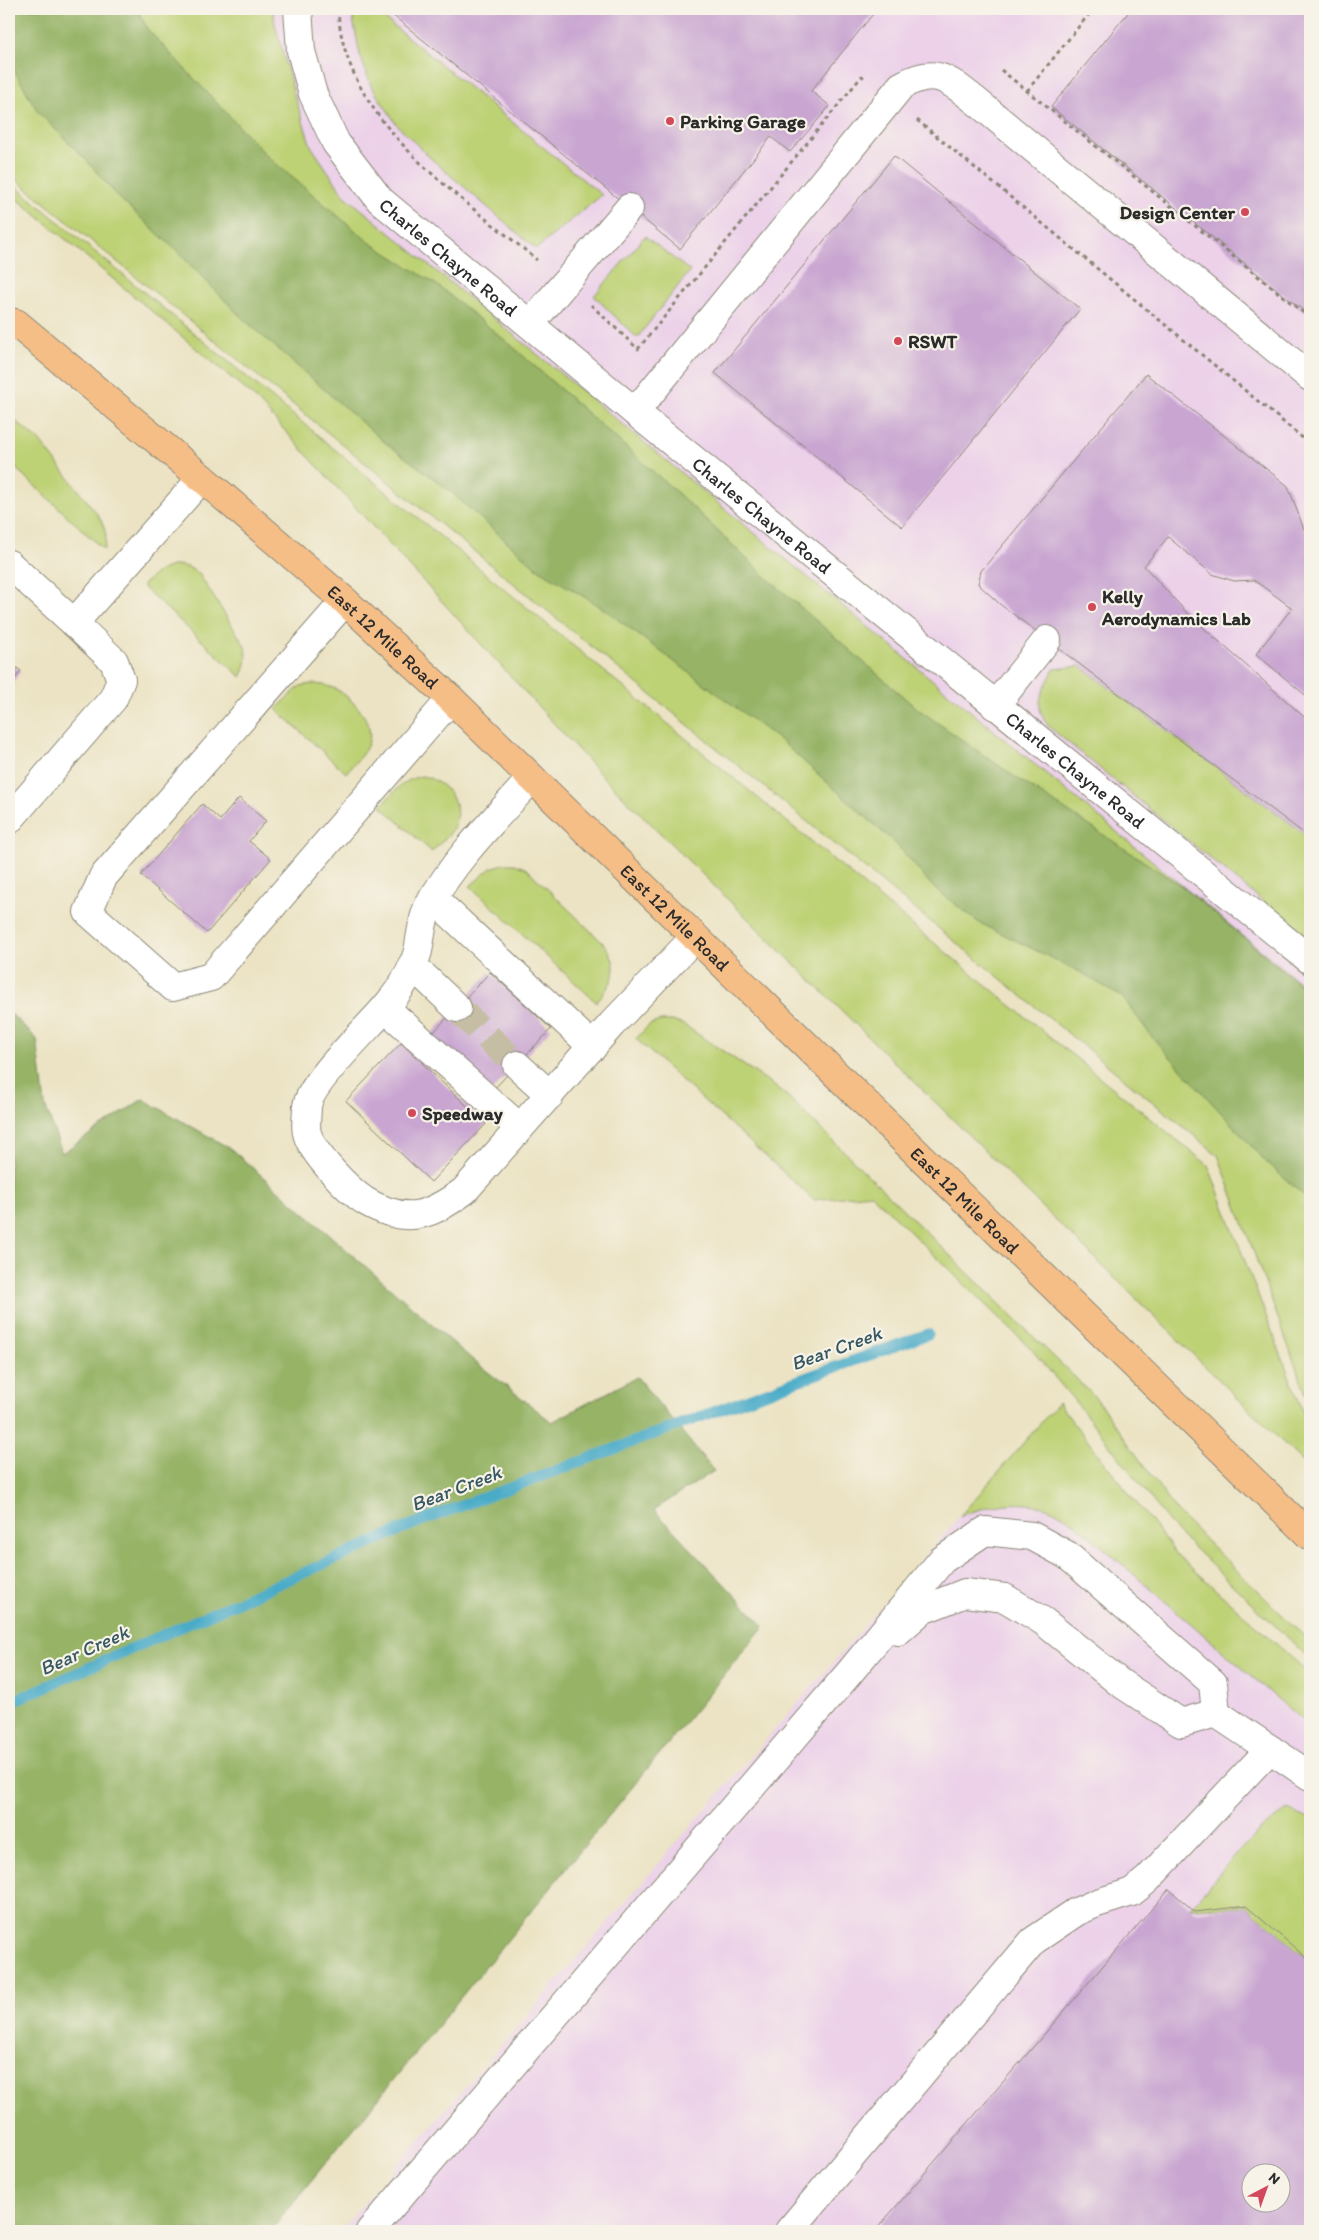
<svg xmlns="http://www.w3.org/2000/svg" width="1319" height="2240" font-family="Itim,sans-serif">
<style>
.built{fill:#ecd1e9;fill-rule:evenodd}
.green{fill:#bdd174;stroke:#747e50}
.forest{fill:#96b366;stroke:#606f48}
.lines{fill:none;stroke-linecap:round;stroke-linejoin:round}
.stream{stroke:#49abc8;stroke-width:11}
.building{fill:#c9a6d1;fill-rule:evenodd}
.minor-tunnel{stroke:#c5bea5;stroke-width:28;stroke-dasharray:28 14;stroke-linecap:butt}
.minor-casing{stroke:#8b8777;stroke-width:30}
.major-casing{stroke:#8b8777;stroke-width:30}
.path{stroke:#8b8777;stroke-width:3;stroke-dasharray:4 4;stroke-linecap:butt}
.minor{stroke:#fff;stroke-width:28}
.major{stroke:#f6be87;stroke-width:28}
.poi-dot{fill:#d1495b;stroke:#f7f3e8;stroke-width:2}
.labels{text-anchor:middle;stroke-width:4.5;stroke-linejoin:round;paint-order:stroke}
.poi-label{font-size:19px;font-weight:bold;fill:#2b2b2b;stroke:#f7f3e8;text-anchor:start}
.street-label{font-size:19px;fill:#2b2b2b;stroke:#f7f3e8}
.water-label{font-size:20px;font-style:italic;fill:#365862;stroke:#f7f3e8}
</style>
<rect width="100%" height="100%" fill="#f7f3e8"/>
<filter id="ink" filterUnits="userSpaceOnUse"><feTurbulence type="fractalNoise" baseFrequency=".02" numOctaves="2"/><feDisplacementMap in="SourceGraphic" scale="10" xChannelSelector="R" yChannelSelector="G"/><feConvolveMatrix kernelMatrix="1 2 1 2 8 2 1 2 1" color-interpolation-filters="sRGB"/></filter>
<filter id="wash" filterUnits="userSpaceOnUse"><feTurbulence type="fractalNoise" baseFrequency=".0096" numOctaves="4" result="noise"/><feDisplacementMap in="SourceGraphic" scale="20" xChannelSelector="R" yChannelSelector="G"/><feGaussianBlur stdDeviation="1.12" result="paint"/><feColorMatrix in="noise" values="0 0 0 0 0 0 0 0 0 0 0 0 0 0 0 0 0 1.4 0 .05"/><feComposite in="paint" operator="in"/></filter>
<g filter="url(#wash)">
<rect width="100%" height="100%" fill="#ebe3c3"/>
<!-- built -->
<g class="built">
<path d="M9,9h1301v1222l-890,-726z"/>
<path d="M1058,1403l120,153 132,120v555h-970zM1252,2172h30v30h-30z"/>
</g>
<!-- green -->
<g class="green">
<path d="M9,9h264l2,15 20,73 16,49 33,49 966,796v414l-92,-250 -1209,-981z"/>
<path d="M351,9h22l229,186 -66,54 -108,-93 -31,-31 -26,-39 -11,-31z"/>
<path d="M9,181l913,752 286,232 102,265v39l-706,-691 -351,-382 -244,-204z"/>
<path d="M645,236l45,35 -53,67 -43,-42z"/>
<path d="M9,416l30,24 59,75c7,12 10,21 6,35l-95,-88z"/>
<path d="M177,565l11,2 11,7 46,72c3,12 2,20 -4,31l-99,-91c11,-11 19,-18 35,-21z"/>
<path d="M1080,666l230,172v102l-261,-213c-18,-23 -6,-35 5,-58z"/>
<path d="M311,684c8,0 15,1 23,4 17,9 40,32 35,53 -3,12 -16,23 -23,32l-70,-64 24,-23z"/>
<path d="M422,776c25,5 45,31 29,56 -5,7 -13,13 -19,20l-51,-46c12,-13 22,-27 41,-30z"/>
<path d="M503,864h12l12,5 77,75c18,24 10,38 -8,58l-126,-116 21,-18z"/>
<path d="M660,1021h12l12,4 85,57 17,13 310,303 81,114 133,130v17l-133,-127 -94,-121 -51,-61 -161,-156 -57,6 -178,-161 13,-14z"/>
<path d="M1058,1403l120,153 132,118v53l-233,-202c-7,-4 -15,-10 -23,-14 -30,-14 -65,-6 -94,5z"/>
<path d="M1288,1810l22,10v141l-64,-55 -56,2c31,-35 58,-74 98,-98z"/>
</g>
<!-- forest -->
<g class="forest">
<path d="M9,9h128l11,21 120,127 101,85 68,43 75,61 171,152 82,78 150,131 100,70 168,110 127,106v208l-44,-39 -114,-125 -29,-39 -41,-25 -104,-51 -45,-35 -36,-42 -116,-104 -180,-134 -63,-38 -93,-82 -62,-46 -142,-124 -64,-66 -57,-52 -33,-38 -49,-49 -29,-51z"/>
<path d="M9,1012l28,27 8,66 17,48 81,-54 88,50 243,212 78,61 85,-45 77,94 -60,39 110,116 -494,605h-261z"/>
</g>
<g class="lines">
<!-- stream -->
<path class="stream" d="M9,1703l412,-182 365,-136 142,-51"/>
</g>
<g id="blocks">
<!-- building -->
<g class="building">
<path d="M385,9h492l-66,82 19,15 -40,46 -19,-15 -91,112z"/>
<path d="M1131,9h179v307l-259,-209z"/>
<path d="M894,156l186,153 -178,218 -187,-154z"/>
<path d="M1146,374l142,112 18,49 4,3v161l-54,-45 36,-46 -38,-28 -20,1 -22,-7 -44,-37 -24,29 44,48 122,108v116l-309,-233 -23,-21 3,-13z"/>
<path d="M9,662l12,9 -12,15z"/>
<path d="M239,798l27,23 -17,20 22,18 -64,74 -66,-58 61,-71 18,16z"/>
<path d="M490,972l61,57 -61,64 -60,-57z"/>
<path d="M401,1043l85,81 -55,58 -85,-81z"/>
<path d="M1169,1889l26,23 51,-6 64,55v270h-435zM1252,2172h30v30h-30z"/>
</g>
</g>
</g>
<g filter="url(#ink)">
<use href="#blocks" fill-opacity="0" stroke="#8b8777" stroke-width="1"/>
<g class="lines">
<!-- minor-tunnel -->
<path class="minor-tunnel" d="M457,1008l60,57"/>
<defs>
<g id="minor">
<path id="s1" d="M298,9l3,42 12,43 23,49 44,57 255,212 675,548"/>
<path d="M530,324l99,-116"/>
<path d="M635,412l266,-326c34,-20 47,-7 75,15l334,276"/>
<path d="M9,564l65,59"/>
<path d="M345,601l-242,276 -15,35 85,75 38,-10 240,-278"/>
<path d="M995,706l52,-66"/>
<path d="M532,778c-37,41 -77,80 -104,129 -6,12 -7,30 -10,44 -6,22 -19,41 -34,58 -17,20 -74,74 -77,97 0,8 -2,20 0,27 5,20 41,57 58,68 41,24 63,16 99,-10l148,-167 83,-87"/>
<path d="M9,820l104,-121 8,-19 -7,-19 -40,-38 128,-145"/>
<path d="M433,898l160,149"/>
<path d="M412,965l45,43"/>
<path d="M385,1008l135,120"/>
<path d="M517,1065l33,30"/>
<path d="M898,1631l24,-21 43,-17 40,5 38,23 76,61 62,41 35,-10 94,63"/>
<path d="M370,2231l480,-559 92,-112 43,-29 47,5 35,19 146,128 3,30"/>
<path d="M789,2231l244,-290 43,-29 21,-9 35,-11 15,-12 123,-131"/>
</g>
<g id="major">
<path id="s2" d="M9,322l7,1 186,155 143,123 106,98 859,837"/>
</g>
</defs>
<!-- minor casing -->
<use href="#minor" class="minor-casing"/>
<!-- major casing -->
<use href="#major" class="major-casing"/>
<!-- path -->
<g class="path">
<path d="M338,9c6,114 120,185 199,251"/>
<path d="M1001,70l309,248"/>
<path d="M1027,91l66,-82"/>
<path d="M917,120l393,324"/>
<path d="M591,305l47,44 224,-273 3,3"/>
</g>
<!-- minor -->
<use href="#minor" class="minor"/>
<!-- major -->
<use href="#major" class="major"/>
</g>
</g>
<!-- markers -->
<g class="poi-dot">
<circle cx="670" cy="121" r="5"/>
<circle cx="1245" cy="212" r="5"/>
<circle cx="898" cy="341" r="5"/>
<circle cx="1092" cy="607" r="5"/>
<circle cx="412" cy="1113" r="5"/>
</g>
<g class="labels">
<!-- poi labels -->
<g class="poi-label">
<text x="680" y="128">Parking Garage</text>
<text x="1235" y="219" text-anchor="end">Design Center</text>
<text x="908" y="348">RSWT</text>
<text x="1102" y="603">Kelly<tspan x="1102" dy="22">Aerodynamics Lab</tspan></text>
<text x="422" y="1120">Speedway</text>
</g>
<!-- street labels -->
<g class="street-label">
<text dy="7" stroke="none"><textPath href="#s1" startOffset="302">Charles Chayne Road</textPath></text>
<text dy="7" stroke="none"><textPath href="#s1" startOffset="708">Charles Chayne Road</textPath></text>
<text dy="7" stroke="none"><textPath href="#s2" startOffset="490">East 12 Mile Road</textPath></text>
<text dy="7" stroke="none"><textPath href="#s1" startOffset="1112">Charles Chayne Road</textPath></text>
<text dy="7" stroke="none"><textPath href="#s2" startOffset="895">East 12 Mile Road</textPath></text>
<text dy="7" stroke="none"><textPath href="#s2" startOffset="1300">East 12 Mile Road</textPath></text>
</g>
<!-- water labels -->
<g class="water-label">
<text transform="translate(836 1348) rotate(-20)" y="7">Bear Creek</text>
<text transform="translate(456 1488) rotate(-21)" y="7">Bear Creek</text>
<text transform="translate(84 1650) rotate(-24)" y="7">Bear Creek</text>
</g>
</g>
<!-- margin -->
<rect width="1319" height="2240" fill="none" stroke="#f7f3e8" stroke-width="30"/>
<!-- north arrow -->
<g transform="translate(1266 2188) rotate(41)"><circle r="24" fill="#f7f3e8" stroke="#a5a39c"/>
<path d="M0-4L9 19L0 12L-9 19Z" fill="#d1495b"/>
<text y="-8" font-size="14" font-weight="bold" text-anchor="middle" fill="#2b2b2b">N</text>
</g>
</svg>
